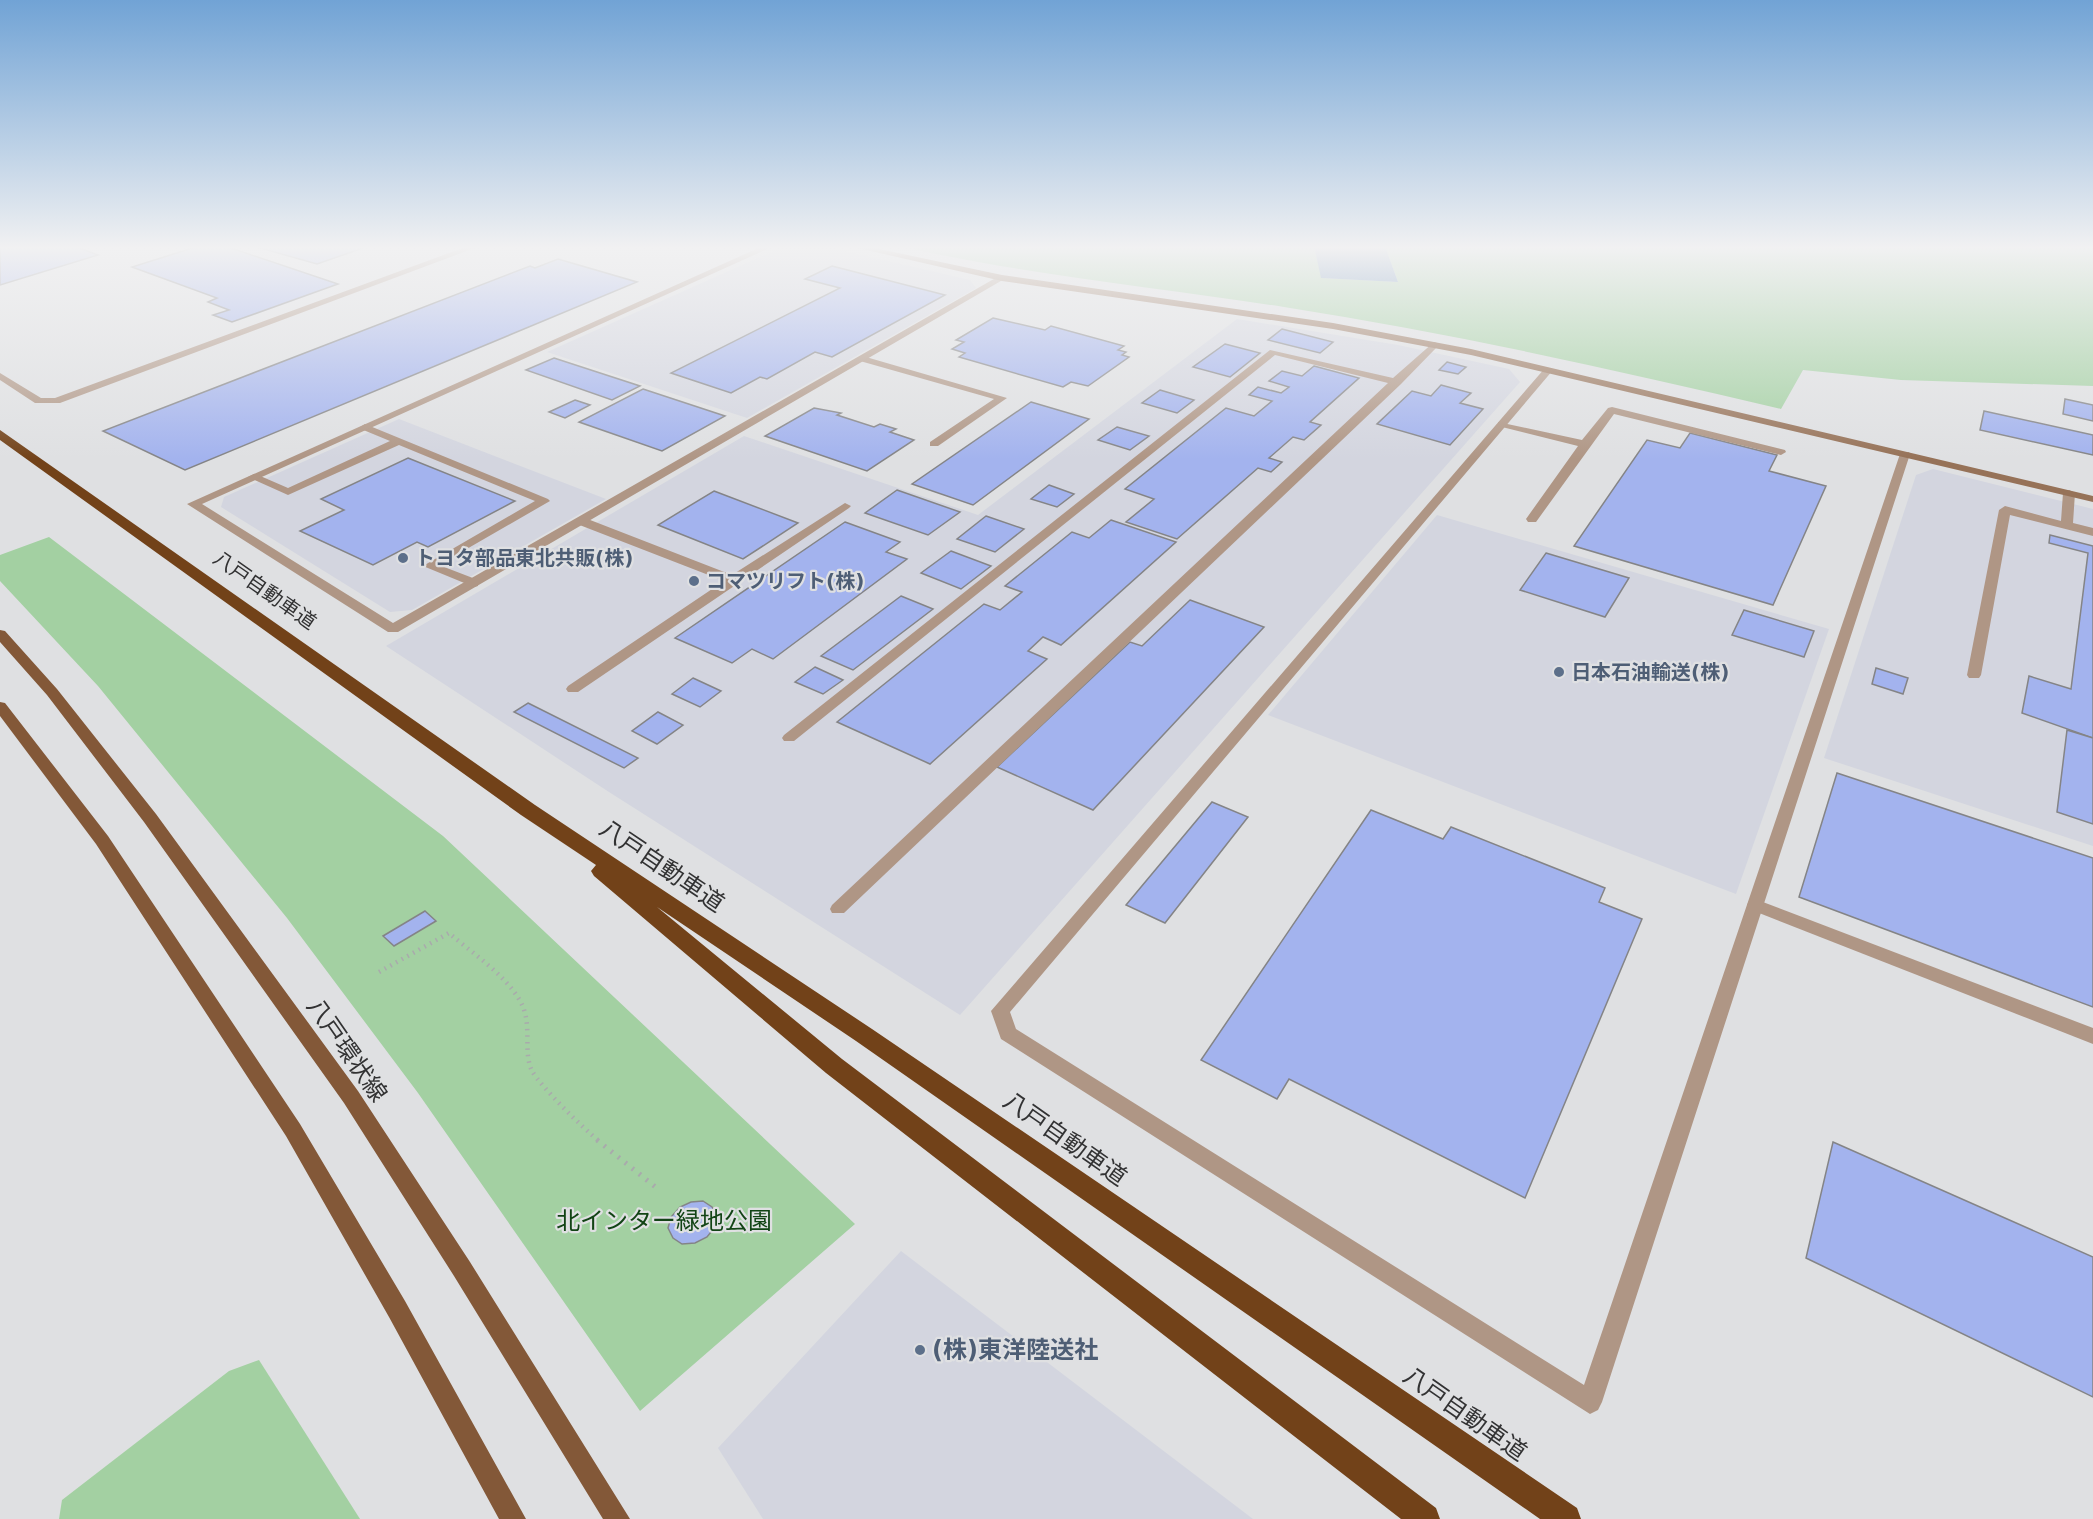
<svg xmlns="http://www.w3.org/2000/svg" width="2093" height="1519" font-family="'DejaVu Sans','Noto Sans JP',sans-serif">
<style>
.built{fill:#d3d5df}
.green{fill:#a3d0a2}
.water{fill:#5f89b8}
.building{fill:#a3b3ee;stroke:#848486;stroke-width:1.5}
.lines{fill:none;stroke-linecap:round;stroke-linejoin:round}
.path-far1{stroke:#a9aaac;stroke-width:4.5;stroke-dasharray:1.5 5;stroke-linecap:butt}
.path{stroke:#a9aaac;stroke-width:5;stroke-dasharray:2 7;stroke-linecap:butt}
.lane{fill:#af9685;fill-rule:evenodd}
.street{fill:#af9685;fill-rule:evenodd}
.secondary{fill:#967258;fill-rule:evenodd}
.primary{fill:#835838;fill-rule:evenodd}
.highway{fill:#724219;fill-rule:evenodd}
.service-dot{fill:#5c6f8a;stroke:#dfe0e2;stroke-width:2}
.labels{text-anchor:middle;stroke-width:4.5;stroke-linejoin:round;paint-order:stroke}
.service-label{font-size:20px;font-weight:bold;fill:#4e5e75;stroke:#dfe0e2;text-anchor:start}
.street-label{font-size:20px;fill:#323233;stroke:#dfe0e2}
.near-street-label{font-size:24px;fill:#323233;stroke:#dfe0e2}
.near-park-label{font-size:24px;fill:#124415;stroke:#dfe0e2}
.near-service-label{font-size:24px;font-weight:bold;fill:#4e5e75;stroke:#dfe0e2;text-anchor:start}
</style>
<rect width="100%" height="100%" fill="#dfe0e2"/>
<!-- built -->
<g class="built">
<path d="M785,246h38l147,34 6,8 -229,130 -200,-66z"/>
<path d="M1237,319l161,26 111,24 11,13 -560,633 -351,-223 -223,-146 358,-210 234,79z"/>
<path d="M399,419l207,80 -194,111 -22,2 -169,-105 3,-10z"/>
<path d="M1933,469l160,40v337l-269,-88 92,-283z"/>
<path d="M1437,515l392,114 -93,265 -468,-179z"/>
<path d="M901,1251l352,268h-490l-45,-71z"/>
</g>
<!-- green -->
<g class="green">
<path d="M899,246h415l8,32 76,4 -13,-36h708v140l-192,-6 -98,-10 -22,39c-165,-39 -330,-76 -497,-102 -129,-20 -257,-32 -385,-61z"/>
<path d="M49,537l394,299 412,388 -215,187 -222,-318 -131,-175 -189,-232 -98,-105v-26z"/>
<path d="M259,1360l101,159h-301l3,-19 167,-129z"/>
</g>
<!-- water -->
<path class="water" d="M1314,246h71l13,36 -77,-4z"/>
<!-- building -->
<g class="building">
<path d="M0,246h74l24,9 -98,30z"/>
<path d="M199,246h26l113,38 -106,38 -19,-7 16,-5 -21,-8 9,-4 -85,-31z"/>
<path d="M253,246h109l4,1 -49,17z"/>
<path d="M558,259l79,23 -452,188 -82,-39 427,-165 5,2z"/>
<path d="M832,266l113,29 -113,62 -17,-5 -48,27 -7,-2 -29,16 -60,-20 169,-85 -35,-9z"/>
<path d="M993,318l52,12 6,-4 73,20 -6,4 8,2 -4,3 7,2 -41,29 -17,-4 -8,5 -104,-30 6,-4 -13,-4 12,-7 -8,-2z"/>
<path d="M1282,329l51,13 -13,11 -52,-13z"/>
<path d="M1225,344l35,9 -30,24 -37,-10z"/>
<path d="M554,358l86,28 -28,14 -86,-30z"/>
<path d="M1447,362l19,5 -8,7 -19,-4z"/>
<path d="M1314,366l45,12 -49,44 11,3 -17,15 -11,-3 -24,21 13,4 -11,10 -13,-4 -81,71 -51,-17 28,-23 -29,-10 101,-81 28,8 18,-15 -23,-6 9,-8 23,6 8,-6 -20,-6 13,-10 20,5z"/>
<path d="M1441,385l30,8 -11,10 23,6 -33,36 -73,-21 35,-33 19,5z"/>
<path d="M643,389l82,27 -63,35 -83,-29z"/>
<path d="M1160,390l34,10 -17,13 -35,-10z"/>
<path d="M2065,399l28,6v16l-30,-7z"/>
<path d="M575,400l15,5 -25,13 -16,-6z"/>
<path d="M1031,402l58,17 -116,86 -61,-21z"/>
<path d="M814,408l27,5 -4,2 37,12 6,-3 16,5 -6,3 24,8 -47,31 -102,-35z"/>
<path d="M1984,411l109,24v20l-113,-25z"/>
<path d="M1117,427l32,9 -19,14 -32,-10z"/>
<path d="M1690,433l87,22 -8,16 57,15 -53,119 -199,-59 73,-106 33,8z"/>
<path d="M408,458l107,43 -87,46 -11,-5 -44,23 -73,-34 44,-21 -23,-11z"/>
<path d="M1049,485l25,9 -17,13 -26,-8z"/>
<path d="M897,490l63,22 -32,23 -63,-22z"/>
<path d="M714,491l84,32 -55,36 -85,-34z"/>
<path d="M986,516l38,13 -29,23 -38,-13z"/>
<path d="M1111,520l65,22 -115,103 -18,-8 -15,14 19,8 -117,105 -93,-42 147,-118 16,6 22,-18 -17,-6 67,-54 17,6z"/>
<path d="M845,522l55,20 -14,10 21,7 -134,100 -21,-10 -20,14 -57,-25z"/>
<path d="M2050,535l43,11v192l-71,-25 7,-37 42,13 17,-136 -39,-10z"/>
<path d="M951,551l40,15 -30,23 -40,-16z"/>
<path d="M1546,553l83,25 -24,39 -85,-27z"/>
<path d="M901,596l32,13 -80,61 -32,-14z"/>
<path d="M1190,600l74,27 -171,183 -96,-43 133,-125 12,4z"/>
<path d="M1744,610l70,21 -10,26 -72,-22z"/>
<path d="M815,667l28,13 -20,14 -28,-12z"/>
<path d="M1876,668l32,10 -5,16 -31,-10z"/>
<path d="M693,678l28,13 -21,16 -28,-13z"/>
<path d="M528,703l110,55 -14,10 -110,-56z"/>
<path d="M658,712l25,13 -26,19 -25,-13z"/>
<path d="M2067,730l26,8v86l-36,-12z"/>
<path d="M1837,773l256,85v149l-294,-110z"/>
<path d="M1212,802l36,15 -83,106 -39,-18z"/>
<path d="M1371,810l72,29 8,-12 154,61 -6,14 43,17 -117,279 -236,-119 -12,20 -76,-39z"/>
<path d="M425,911l11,10 -42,25 -11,-10z"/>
<path d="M1833,1142l260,115v140l-287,-139z"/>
<path d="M703,1201l9,6 5,9 -2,11 -8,10 -12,6 -13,1 -9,-6 -5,-10 3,-11 9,-10 11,-5z"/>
</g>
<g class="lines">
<!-- path-far1 -->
<path class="path-far1" d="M379,972l70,-39c23,20 54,40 70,66 15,24 3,51 13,72 9,16 52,58 67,70"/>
<!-- path -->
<path class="path" d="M597,1140l61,49"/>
<!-- lane -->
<g class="lane">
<path d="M1434,342l3,1v4l-36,37 -557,529h-12l-2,-4 2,-4 556,-522 -113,-28 -481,386h-10l-2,-3 2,-3 486,-385 123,28z"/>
<path d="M860,357h6l141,41 -69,48h-8v-4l64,-43 -134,-38z"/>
<path d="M1612,407l173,43 1,2 -5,3 -167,-41 -78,108h-8l-2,-3 52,-73 -80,-20v-4l84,18 26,-32z"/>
<path d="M365,424l183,75 2,2 -111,64 39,15v6l-4,1 -51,-21 112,-65 -136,-56 -111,50 -40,-18 6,-3 4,1 30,13 102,-47 -29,-12 -1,-2z"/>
<path d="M2069,490l6,3 -2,30 20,5v8l-83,-21 -29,160 -2,3h-10l-2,-3 32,-165 6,-4 56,15 2,-28z"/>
<path d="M845,503l6,3 -2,2 -271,184h-10l-2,-3 2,-3 156,-105 -147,-57v-6h8l147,57z"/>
<path d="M1755,899l338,129v16l-344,-135 -2,-4 2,-4z"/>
</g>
<!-- street -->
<g class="street">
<path d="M468,246h12l-420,157h-25l-35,-23v-7l41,25h14z"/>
<path d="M763,246h11l-572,258 191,119 606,-347 7,2 -608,354h-10l-201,-128z"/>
<path d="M1545,368l8,2 -543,642 6,17 568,356 316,-931 9,-2 1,2 -308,948 -4,8 -8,4 -589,-375 -10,-28z"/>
</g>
<!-- secondary -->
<path class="secondary" d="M849,246h16l137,29 331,48 138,26 622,147v6l-622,-147 -138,-26 -331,-48z"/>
<!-- primary -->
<g class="primary">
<path d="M0,630l5,1 52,58 99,125 202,277 112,171 160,257h-27l-149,-243 -110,-173 -200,-281 -97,-127 -47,-53z"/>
<path d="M0,702l5,1 103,133 192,288 105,177 121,218h-27l-110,-202 -103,-181 -190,-292 -96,-128z"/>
</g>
<!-- highway -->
<path class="highway" d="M0,430l535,375 337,224 705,479 4,11h-41l-684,-478 -199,-134 185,152 594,449 4,11h-39l-575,-446 -232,-197 -3,-5 5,-6 -75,-50 -521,-375z"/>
</g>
<!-- sky -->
<linearGradient id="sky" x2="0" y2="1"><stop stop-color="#71a3d5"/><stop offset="0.54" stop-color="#f1f1f2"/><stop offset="1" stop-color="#f1f1f2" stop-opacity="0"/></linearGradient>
<rect width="2093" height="459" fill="url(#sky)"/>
<!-- markers -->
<g class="service-dot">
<circle cx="403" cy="558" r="6"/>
<circle cx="694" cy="581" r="6"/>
<circle cx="1559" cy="672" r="6"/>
<circle cx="920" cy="1350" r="6"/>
</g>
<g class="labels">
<!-- service labels -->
<g class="service-label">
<text x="415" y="565">トヨタ部品東北共販(株)</text>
<text x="706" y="588">コマツリフト(株)</text>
<text x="1571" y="679">日本石油輸送(株)</text>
</g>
<!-- street labels -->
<g class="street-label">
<text transform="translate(265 590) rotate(35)" y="7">八戸自動車道</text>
</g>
<!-- near-street labels -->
<g class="near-street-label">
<text transform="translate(662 866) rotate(34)" y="8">八戸自動車道</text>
<text transform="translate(347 1050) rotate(55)" y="8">八戸環状線</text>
<text transform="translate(1065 1139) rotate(35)" y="8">八戸自動車道</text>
<text transform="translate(1465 1414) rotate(35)" y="8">八戸自動車道</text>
</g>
<!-- near-park labels -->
<g class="near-park-label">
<text x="664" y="1229">北インター緑地公園</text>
</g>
<!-- near-service labels -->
<g class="near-service-label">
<text x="932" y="1358">(株)東洋陸送社</text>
</g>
</g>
</svg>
